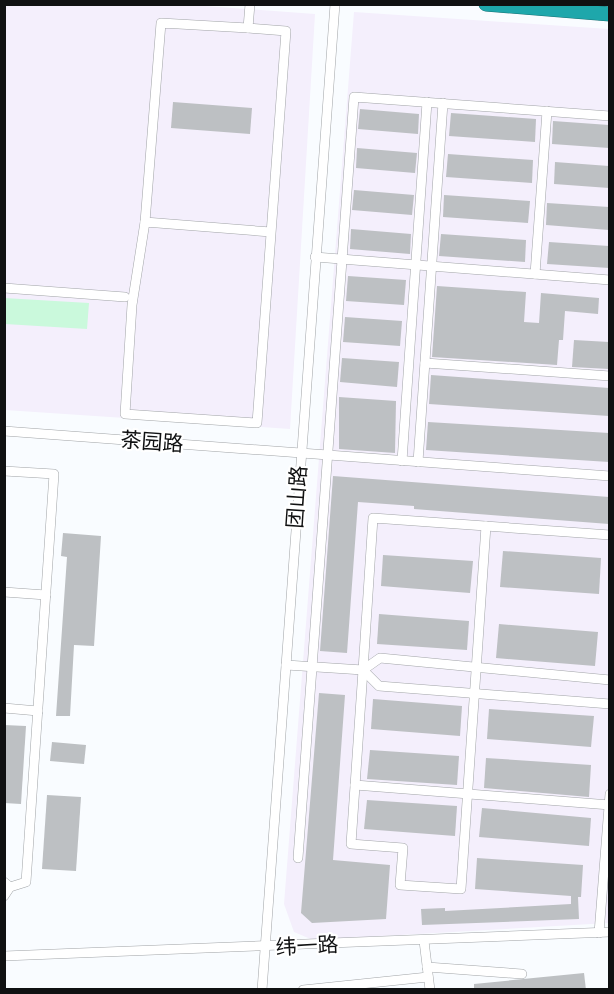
<svg xmlns="http://www.w3.org/2000/svg" width="614" height="994" font-family="Arial,'Noto Sans SC',sans-serif">
<style>
.commercial{fill:#f4effc}
.green{fill:#caf9dc}
.building{fill:#bdc0c3}
.lines{fill:none;stroke-linecap:round;stroke-linejoin:round}
.minor-casing{stroke:#a1a4a7;stroke-width:10}
.highway-casing{stroke:#197275;stroke-width:15}
.minor{stroke:#fff;stroke-width:9}
.highway{stroke:#1ea7ab;stroke-width:14}
.labels{text-anchor:middle;stroke-width:4.5;stroke-linejoin:round;paint-order:stroke}
.street-label{font-size:21px;fill:#101112;stroke:#fff}
</style>
<rect width="100%" height="100%" fill="#f9fcff"/>
<!-- commercial -->
<g class="commercial">
<path d="M178,4l137,10 -25,415 -285,-19 -1,-405z"/>
<path d="M354,12l255,17v894l-296,17 -19,-8 -10,-28z"/>
</g>
<!-- green -->
<path class="green" d="M4,298l85,5 -2,26 -82,-5z"/>
<!-- building -->
<g class="building">
<path d="M173,102l79,6 -2,26 -79,-6z"/>
<path d="M360,109l59,5 -1,20 -60,-5z"/>
<path d="M451,113l85,6 -1,23 -86,-6z"/>
<path d="M553,121l56,4v23l-57,-4z"/>
<path d="M357,148l60,5 -2,20 -59,-5z"/>
<path d="M448,154l85,6 -1,23 -86,-6z"/>
<path d="M555,162l54,4v22l-55,-4z"/>
<path d="M354,190l60,5 -2,20 -60,-5z"/>
<path d="M444,195l86,6 -2,22 -85,-6z"/>
<path d="M547,203l62,4v23l-63,-5z"/>
<path d="M351,229l60,5 -1,20 -60,-5z"/>
<path d="M441,234l85,6 -1,22 -86,-6z"/>
<path d="M549,242l60,4v22l-62,-4z"/>
<path d="M348,276l58,4 -2,25 -58,-4z"/>
<path d="M437,286l89,6 -2,30 15,1 2,-30 58,5 -1,16 -33,-3 -2,29h-4l-2,25 -125,-8z"/>
<path d="M345,317l57,4 -2,25 -57,-4z"/>
<path d="M574,340l35,2v27l-37,-2z"/>
<path d="M342,358l57,4 -2,25 -57,-5z"/>
<path d="M431,375l178,13v28l-180,-12z"/>
<path d="M339,397l57,4 -1,52 -56,-4z"/>
<path d="M428,422l181,11v29l-183,-12z"/>
<path d="M333,476l276,21v27l-195,-15v-3l-56,-4 -11,151 -27,-2z"/>
<path d="M63,533l38,3 -7,110 -20,-1 -4,71h-14l11,-159 -6,-1z"/>
<path d="M503,551l98,7 -2,36 -99,-7z"/>
<path d="M383,555l90,6 -3,32 -89,-7z"/>
<path d="M379,614l90,7 -2,29 -90,-6z"/>
<path d="M499,624l99,8 -3,34 -99,-8z"/>
<path d="M319,693l26,2 -12,165 57,5 -4,54 -74,4 -11,-10z"/>
<path d="M373,699l89,7 -2,30 -89,-7z"/>
<path d="M489,709l105,7 -3,31 -104,-8z"/>
<path d="M4,725l22,1 -5,78 -17,-1z"/>
<path d="M52,742l34,3 -2,19 -34,-3z"/>
<path d="M370,750l89,6 -2,29 -90,-6z"/>
<path d="M486,758l105,7 -2,32 -105,-9z"/>
<path d="M47,795l34,2 -5,74 -34,-2z"/>
<path d="M367,800l90,6 -2,30 -91,-7z"/>
<path d="M482,808l109,10 -2,28 -110,-9z"/>
<path d="M477,858l106,7 -2,32h-3l1,22 -157,6 -1,-16 24,-1v3l126,-7v-8l-96,-7z"/>
<path d="M584,973l2,17h-112v-6z"/>
</g>
<g class="lines">
<defs>
<g id="minor">
<path d="M250,4l-2,24 38,3 -29,392 -132,-9 7,-109 13,-83 126,10"/>
<path d="M145,222l16,-199 87,5"/>
<path d="M315,257l295,23"/>
<path d="M535,274l12,-163"/>
<path d="M4,288l121,9"/>
<path d="M425,363l185,13"/>
<path d="M4,431l606,45"/>
<path d="M402,461l25,-359"/>
<path d="M418,462l25,-359"/>
<path d="M4,471l50,3 -28,408 -16,5"/>
<path d="M4,592l42,3"/>
<path d="M286,665l77,5 10,-152 237,17"/>
<path d="M363,670l-12,174 52,4 -3,37 61,4 25,-363"/>
<path d="M363,670l16,16 231,18"/>
<path d="M363,670l17,-12 230,22"/>
<path d="M4,708l34,3"/>
<path d="M355,785l255,20"/>
<path d="M298,858l56,-761 256,19"/>
<path d="M4,882l6,5 -6,9"/>
<path d="M599,933l11,-139"/>
<path d="M424,941l6,49"/>
<path d="M4,956l606,-24"/>
<path d="M427,967l95,7"/>
<path d="M262,990l73,-986"/>
<path d="M303,990l125,-13"/>
</g>
<path id="highway" d="M486,4l124,10"/>
</defs>
<!-- minor casing -->
<use href="#minor" class="minor-casing"/>
<!-- highway casing -->
<use href="#highway" class="highway-casing"/>
<!-- minor -->
<use href="#minor" class="minor"/>
<!-- highway -->
<use href="#highway" class="highway"/>
</g>
<g class="labels">
<!-- street labels -->
<g class="street-label">
<text transform="translate(152 442) rotate(4)" y="7">茶园路</text>
<text transform="translate(297 497) rotate(-86)" y="7">团山路</text>
<text transform="translate(307 946) rotate(-3)" y="7">纬一路</text>
</g>
</g>
<!-- border -->
<rect width="614" height="994" fill="none" stroke="#101112" stroke-width="12"/>
</svg>
